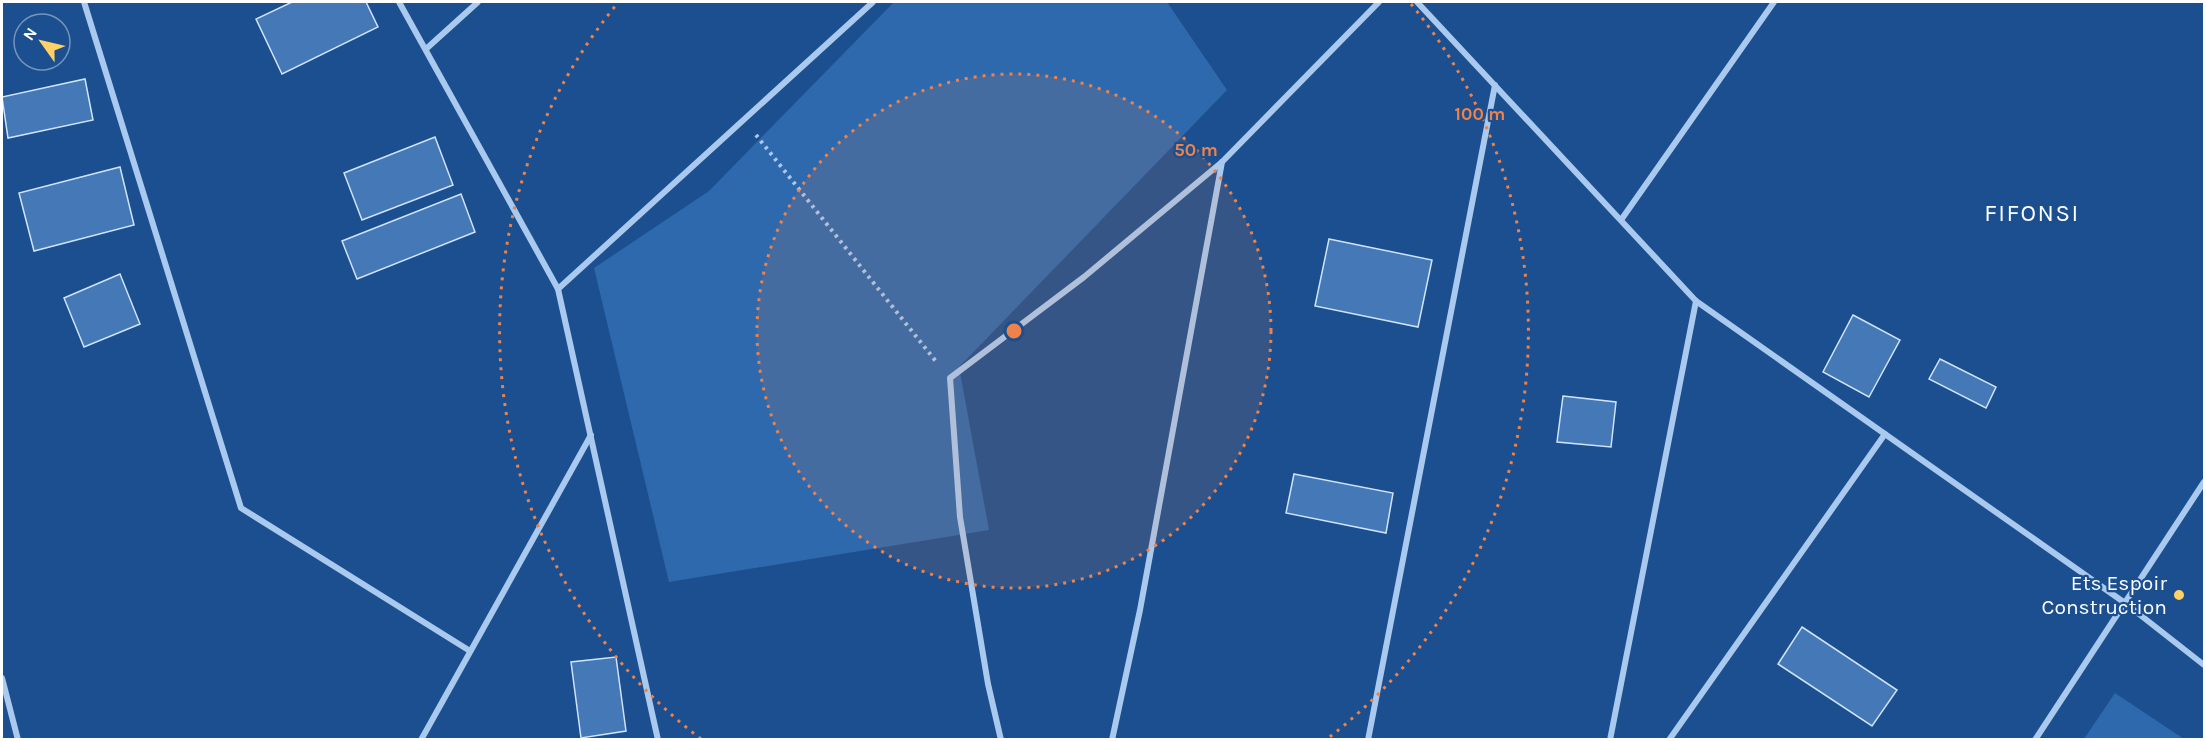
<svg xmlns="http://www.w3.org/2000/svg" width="2206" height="741" font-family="Karla,sans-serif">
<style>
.green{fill:#2e69ad}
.building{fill:#4478b7;stroke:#cfe3fa;stroke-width:1.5}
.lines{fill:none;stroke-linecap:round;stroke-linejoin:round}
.path{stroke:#a9c9ee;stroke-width:4;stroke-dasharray:3 4.5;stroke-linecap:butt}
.street{stroke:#a9c9ee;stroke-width:6}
.ring{fill:none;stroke:#ee8249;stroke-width:3;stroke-dasharray:3 6}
.poi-dot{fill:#ffd166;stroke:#1b4f8f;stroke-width:2}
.labels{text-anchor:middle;stroke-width:4.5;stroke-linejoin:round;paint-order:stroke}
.poi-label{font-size:21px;fill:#fff;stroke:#1b4f8f;text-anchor:end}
.quarter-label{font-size:24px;letter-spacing:1.5px;fill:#fff;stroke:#1b4f8f}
.centre{fill:#ee8249;stroke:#1b4f8f;stroke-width:3}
.ring-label{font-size:18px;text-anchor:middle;font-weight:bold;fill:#ee8249;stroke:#1b4f8f;stroke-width:4.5;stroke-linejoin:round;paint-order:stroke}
</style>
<rect width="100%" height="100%" fill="#1b4f8f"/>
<!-- green -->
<g class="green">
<path d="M894,2h273l60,88 -268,277 30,163 -320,52 -75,-314 115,-77z"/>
<path d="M2115,693l69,46h-100z"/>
</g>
<!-- building -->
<g class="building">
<path d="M292,2h74l12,25 -96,47 -26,-55z"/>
<path d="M85,79l8,41 -85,18 -6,-41z"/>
<path d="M435,137l18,48 -91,35 -18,-47z"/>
<path d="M120,167l14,58 -100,26 -15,-58z"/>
<path d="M461,194l14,38 -118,47 -15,-38z"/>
<path d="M1329,239l103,21 -14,67 -103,-21z"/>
<path d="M120,274l20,50 -56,23 -20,-49z"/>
<path d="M1853,315l47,25 -31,57 -46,-25z"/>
<path d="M1940,359l56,28 -10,21 -57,-29z"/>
<path d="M1563,396l53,6 -5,45 -54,-5z"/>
<path d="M1294,474l99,19 -7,40 -100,-20z"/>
<path d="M1802,627l95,63 -25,36 -94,-62z"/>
<path d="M616,657l10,74 -45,7 -10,-76z"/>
</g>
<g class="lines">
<!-- path -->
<path class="path" d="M756,135l182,229"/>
<!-- street -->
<g class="street">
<path d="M84,2l157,506 229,143"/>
<path d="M399,2l159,287 100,451"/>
<path d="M1417,2l279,299 429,302 79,62"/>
<path d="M426,49l52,-47"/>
<path d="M1621,220l153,-218"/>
<path d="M558,289l315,-287"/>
<path d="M2,678l16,62"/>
<path d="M421,740l170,-305"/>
<path d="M1001,740l-13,-56 -28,-167 -10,-139 134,-101 138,-115 157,-160"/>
<path d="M1112,740l28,-130 82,-448"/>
<path d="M1368,740l127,-655"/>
<path d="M1610,740l86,-439"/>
<path d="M1669,740l216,-306"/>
<path d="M2035,740l169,-258"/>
</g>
</g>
<!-- distance rings -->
<circle cx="1014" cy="331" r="257" fill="#ee8249" fill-opacity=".12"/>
<g class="ring">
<circle cx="1014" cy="331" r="257"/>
<path d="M701 739A514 514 0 0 1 617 4M1411 4A514 514 0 0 1 1327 739"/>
</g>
<!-- markers -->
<circle class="poi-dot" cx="2179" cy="595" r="6"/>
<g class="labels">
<!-- poi labels -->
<g class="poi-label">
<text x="2167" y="590">Ets Espoir<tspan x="2167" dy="24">Construction</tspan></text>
</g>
<!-- quarter labels -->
<g class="quarter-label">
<text x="2032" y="221">FIFONSI</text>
</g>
</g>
<circle cx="1014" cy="331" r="9" class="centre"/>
<g class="ring-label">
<text x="1480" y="120">100 m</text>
<text x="1196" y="156">50 m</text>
</g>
<!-- border -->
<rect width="2206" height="741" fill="none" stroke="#ffffff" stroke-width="6"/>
<!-- north arrow -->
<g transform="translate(42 42) rotate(304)"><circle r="28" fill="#1b4f8f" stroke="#7695bc" stroke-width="1.5"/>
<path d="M0-4.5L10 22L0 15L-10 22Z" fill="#ffd166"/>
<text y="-9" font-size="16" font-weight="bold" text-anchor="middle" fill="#ffffff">N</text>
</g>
</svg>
